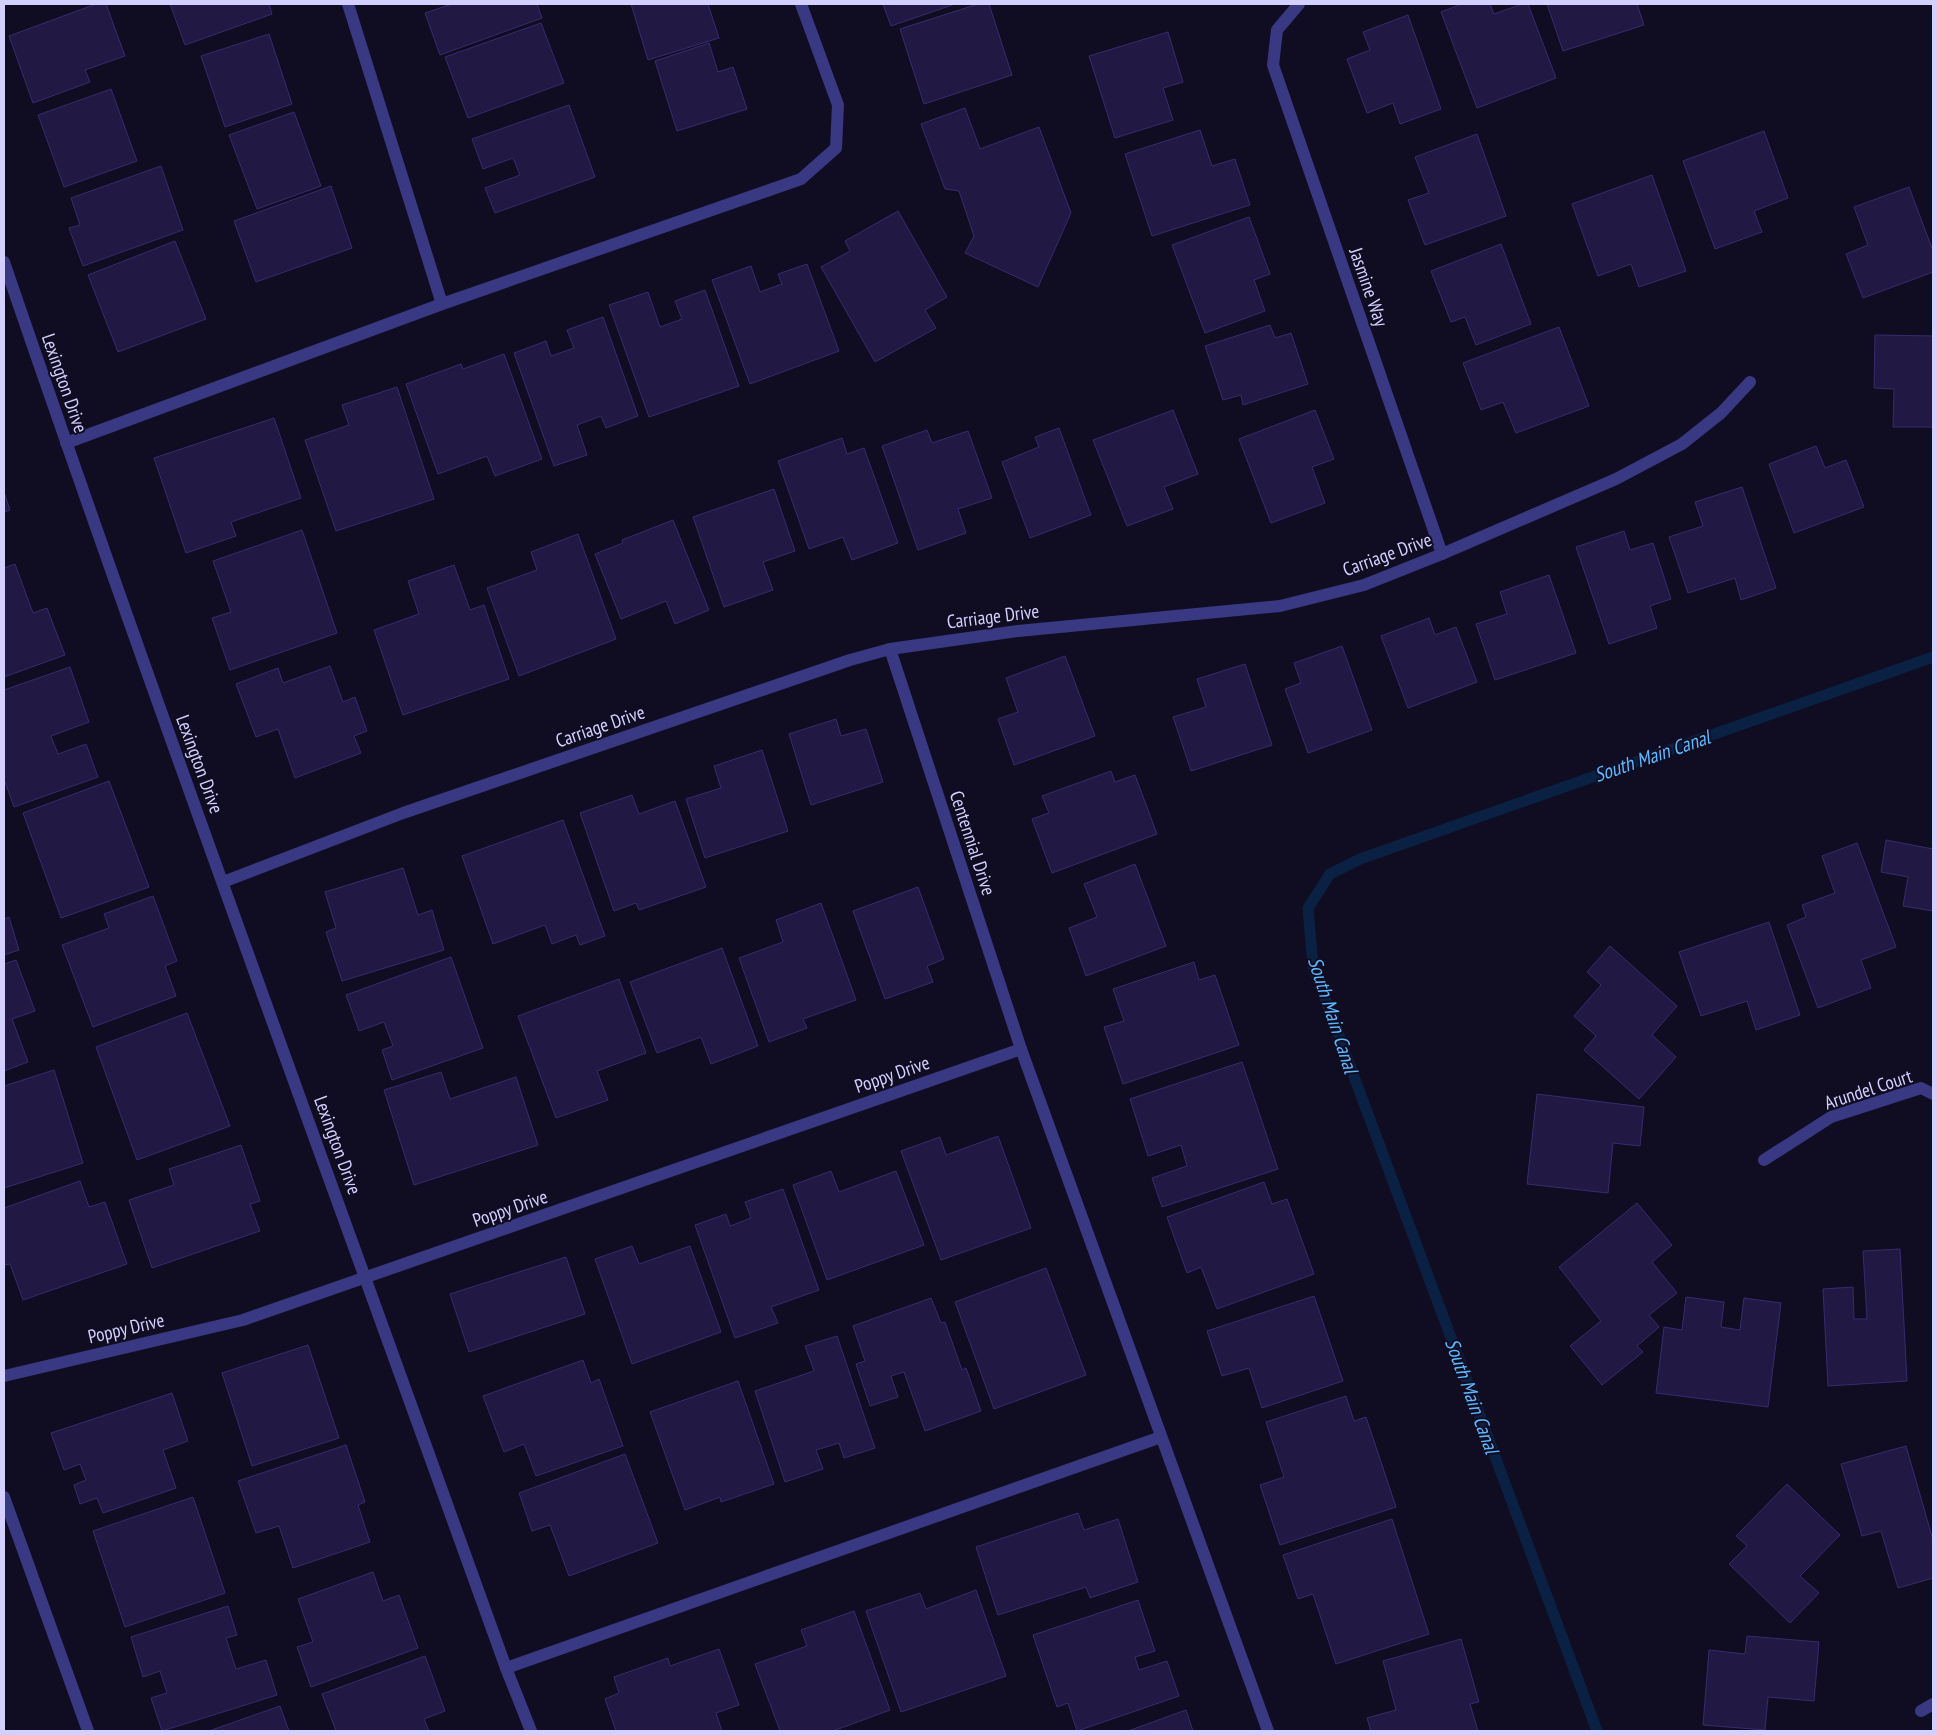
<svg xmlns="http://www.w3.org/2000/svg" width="1937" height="1735" font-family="'PT Sans Narrow',sans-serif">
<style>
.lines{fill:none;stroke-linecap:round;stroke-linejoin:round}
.stream{stroke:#0b2144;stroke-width:11}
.building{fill:#211943;stroke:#372b70}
.minor{stroke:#393882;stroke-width:12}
.labels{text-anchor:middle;stroke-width:4;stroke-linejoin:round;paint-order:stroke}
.street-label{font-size:19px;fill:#d3cfff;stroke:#100d22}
.water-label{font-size:20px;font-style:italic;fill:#5db8ff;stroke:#100d22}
</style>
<rect width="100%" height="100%" fill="#100d22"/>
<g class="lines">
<!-- stream -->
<path class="stream" d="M1597,1731l-284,-765 -5,-58 22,-34 30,-15 573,-202"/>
</g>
<!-- building -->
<g class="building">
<path d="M96,4h10l19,52 -40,14 5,12 -57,21 -24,-67z"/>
<path d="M170,4h99l3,10 -87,31z"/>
<path d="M452,4h85l5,14 -102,37 -15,-42z"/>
<path d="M631,4h77l11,34 -71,22z"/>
<path d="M883,4h72l-64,22z"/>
<path d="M978,4h11l23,71 -88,29 -24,-75z"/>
<path d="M1462,4h28l4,10 28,-10h6l28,74 -79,30 -36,-96z"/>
<path d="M1547,4h90l7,21 -81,26z"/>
<path d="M1408,15l33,94 -41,15 -7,-21 -26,10 -20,-54 23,-9 -7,-18z"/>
<path d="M541,23l23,60 -96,35 -23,-61z"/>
<path d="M1168,32l15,50 -20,6 10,32 -58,18 -26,-82z"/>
<path d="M269,34l23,70 -67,23 -24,-71z"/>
<path d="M709,43l9,29 15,-5 14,42 -70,22 -22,-70z"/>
<path d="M111,89l26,72 -73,26 -26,-72z"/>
<path d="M569,105l26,72 -100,36 -10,-25 35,-13 -7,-17 -30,11 -11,-30z"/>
<path d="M965,108l15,41 59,-22 32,86 -33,74 -73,-34 9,-17 -15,-45 -14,-2 -24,-65z"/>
<path d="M294,112l27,74 -64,23 -28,-74z"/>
<path d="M1200,130l12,36 23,-7 15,46 -98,31 -27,-82z"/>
<path d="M1764,131l24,67 -34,13 8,21 -47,17 -32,-88z"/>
<path d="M1477,134l29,82 -81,29 -17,-45 21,-7 -14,-36z"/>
<path d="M161,166l22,64 -100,36 -14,-38 11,-3 -9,-27z"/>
<path d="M1652,175l34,96 -47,16 -8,-23 -33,12 -26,-72z"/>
<path d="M331,186l21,62 -96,34 -22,-61z"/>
<path d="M1909,187l24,64v21l-70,26 -17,-44 22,-9 -14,-38z"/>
<path d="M898,211l49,86 -22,13 11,18 -61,34 -54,-95 29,-16 -5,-10z"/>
<path d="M1249,217l21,57 -16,6 11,31 -60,22 -33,-88z"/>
<path d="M175,241l31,78 -88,33 -30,-77z"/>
<path d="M1501,244l30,80 -55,21 -11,-28 -14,5 -20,-51z"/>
<path d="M807,264l32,87 -89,33 -38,-104 39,-14 9,26 22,-8 -4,-10z"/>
<path d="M705,290l34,96 -90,31 -40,-112 39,-13 12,35 22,-8 -7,-18z"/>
<path d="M603,317l35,99 -32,12 -5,-12 -24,9 10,30 -33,11 -40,-113 32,-12 5,15 23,-8 -7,-18z"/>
<path d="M1270,325l5,13 16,-5 17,51 -65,21 -2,-10 -18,5 -18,-54z"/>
<path d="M1559,327l30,79 -73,27 -13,-31 -22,8 -18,-47z"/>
<path d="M1875,335l58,1v91h-40l1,-38 -20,-1z"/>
<path d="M504,354l38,105 -47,17 -8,-20 -49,18 -32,-90 55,-20 2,5z"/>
<path d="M397,387l37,112 -98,32 -31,-91 44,-15 -7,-20z"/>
<path d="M1173,410l25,64 -34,13 9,22 -46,17 -34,-86z"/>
<path d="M1315,410l19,49 -22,8 13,36 -54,20 -32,-84z"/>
<path d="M274,418l27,80 -70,24 5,14 -50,17 -32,-95z"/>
<path d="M1059,428l32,87 -61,23 -28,-76 37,-15 -4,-10z"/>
<path d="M927,430l5,13 36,-12 24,67 -34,11 8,24 -48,17 -36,-104z"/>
<path d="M842,438l5,16 17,-6 34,95 -46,17 -9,-23 -34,12 -31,-88z"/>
<path d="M1816,446l9,22 21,-8 18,47 -70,26 -25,-69z"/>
<path d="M1742,487l34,101 -35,12 -6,-22 -47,15 -19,-56 34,-11 -8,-24z"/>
<path d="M774,489l21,62 -32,11 10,28 -49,17 -31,-90z"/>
<path d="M4,492l6,18 -6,2z"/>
<path d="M673,520l36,90 -34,14 -9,-23 -45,18 -26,-65 28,-11 -1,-3z"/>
<path d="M302,530l35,103 -107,37 -18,-52 19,-6 -18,-51z"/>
<path d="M1624,531l6,19 23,-7 18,56 -21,7 7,22 -48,16 -33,-97z"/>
<path d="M578,534l38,105 -97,37 -32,-88 50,-18 -6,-18z"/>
<path d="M15,564l18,49 14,-5 18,47 -61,22v-109z"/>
<path d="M454,565l16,45 14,-5 25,74 -106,36 -29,-85 45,-16 -11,-33z"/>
<path d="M1549,575l27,78 -81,27 -19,-56 31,-10 -7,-22z"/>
<path d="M1429,618l6,17 21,-8 21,55 -69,26 -27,-72z"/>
<path d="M1342,646l30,84 -64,23 -23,-64 16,-6 -7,-20z"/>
<path d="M1065,656l30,80 -81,29 -16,-46 20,-7 -12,-34z"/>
<path d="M1245,664l27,81 -81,26 -18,-54 33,-10 -9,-28z"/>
<path d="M330,666l13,36 12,-5 12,34 -13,5 7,17 -66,25 -17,-49 -22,8 -20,-53 42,-16 5,15z"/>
<path d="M70,667l19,55 -38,14 7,18 28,-10 12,33 -84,30 -10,-28v-89z"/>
<path d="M836,719l5,17 25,-7 17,53 -72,23 -22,-71z"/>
<path d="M762,750l26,81 -83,27 -19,-59 35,-11 -7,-22z"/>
<path d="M1111,771l4,11 20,-7 22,59 -105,39 -20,-54 17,-6 -7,-17z"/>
<path d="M109,781l40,106 -88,31 -38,-105z"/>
<path d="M632,795l7,19 36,-13 31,86 -67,23 -3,-7 -22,8 -34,-98z"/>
<path d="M563,820l42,116 -25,9 -4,-10 -24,9 -7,-19 -52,19 -31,-88z"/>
<path d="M1886,840l47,9v62l-30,-5 5,-29 -27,-5z"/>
<path d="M1857,843l39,104 -35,13 10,28 -53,20 -31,-83 19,-8 -4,-12 33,-12 -13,-37z"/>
<path d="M1135,864l31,82 -80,30 -17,-48 28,-11 -13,-33z"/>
<path d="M403,868l15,47 14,-5 12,40 -102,31 -16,-49 10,-4 -11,-36z"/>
<path d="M918,887l26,72 -17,7 6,16 -48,17 -32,-88z"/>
<path d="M153,896l24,65 -12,5 11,30 -83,31 -31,-82 47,-17 -5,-14z"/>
<path d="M821,903l35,97 -53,19 4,9 -38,14 -30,-84 44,-16 -7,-22z"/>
<path d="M9,917l10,33 -15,5v-36z"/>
<path d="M1769,922l31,93 -44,15 -9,-29 -46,15 -22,-64z"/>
<path d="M1610,946l67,60 -25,29 24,22 -37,42 -55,-49 12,-14 -22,-20 27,-31 -14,-13z"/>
<path d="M722,948l36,98 -47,18 -10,-27 -44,16 -27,-71z"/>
<path d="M451,957l32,91 -91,32 -10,-30 11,-4 -9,-24 -25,9 -13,-36z"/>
<path d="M16,960l19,51 -23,8 16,43 -24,9v-107z"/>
<path d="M1194,962l5,18 16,-5 24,70 -116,39 -19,-57 20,-6 -11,-32z"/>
<path d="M619,979l27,74 -49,18 11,29 -52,18 -38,-102z"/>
<path d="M187,1013l43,113 -93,34 -41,-113z"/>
<path d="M1242,1062l36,107 -116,38 -10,-29 35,-12 -6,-21 -33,11 -18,-57z"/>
<path d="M54,1070l29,93 -79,25v-102z"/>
<path d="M441,1072l9,27 66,-22 22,68 -124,40 -30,-95z"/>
<path d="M1537,1094l107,13 -4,39 -27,-3 -5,50 -81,-9z"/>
<path d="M998,1136l33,92 -90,32 -40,-109 39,-14 6,18z"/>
<path d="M241,1145l19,56 -10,3 10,27 -108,37 -23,-68 45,-15 -5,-16z"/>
<path d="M831,1171l8,21 57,-21 28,74 -97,35 -34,-95z"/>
<path d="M80,1181l9,26 16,-5 22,62 -104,36 -13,-36 -6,1v-57z"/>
<path d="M1264,1182l8,22 15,-5 27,75 -97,35 -16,-42 -14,6 -20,-56z"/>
<path d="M783,1189l36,101 -48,17 7,16 -43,15 -40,-113 31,-11 4,12 21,-8 -6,-16z"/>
<path d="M1637,1203l35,42 -20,17 25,31 -28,22 10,12 -22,19 6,6 -41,33 -32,-39 31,-25 -42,-54z"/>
<path d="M632,1246l7,18 51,-18 31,86 -89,32 -37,-105z"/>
<path d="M1900,1249l7,132 -79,5 -5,-97 30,-2 1,32h13l-4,-68z"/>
<path d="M566,1257l19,57 -116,38 -19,-58z"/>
<path d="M1046,1268l40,107 -92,34 -39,-107z"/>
<path d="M1314,1296l29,85 -81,27 -13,-40 -27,8 -15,-45z"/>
<path d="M1686,1297l38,5 -3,25 19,3 4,-32 37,5 -13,104 -112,-14 8,-66 18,3z"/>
<path d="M931,1298l10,25 4,-1 17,48 4,-2 15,43 -56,20 -21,-59 -13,4 7,21 -28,9 -14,-42 9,-3 -12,-35z"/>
<path d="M837,1336l38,112 -31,10 -5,-15 -23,7 7,19 -38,13 -30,-91 59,-20 -9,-25z"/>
<path d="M308,1345l31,93 -87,28 -30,-93z"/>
<path d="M583,1360l8,23 8,-4 24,67 -87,30 -12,-32 -20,8 -21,-56z"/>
<path d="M738,1381l36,103 -53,18 -1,-5 -35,13 -35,-98z"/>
<path d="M172,1393l16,48 -25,9 13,38 -73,25 -6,-15 -17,6 -6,-19 12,-5 -6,-16 -16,6 -13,-37z"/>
<path d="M1346,1396l8,25 12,-4 30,90 -116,38 -20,-60 24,-8 -18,-55z"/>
<path d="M346,1445l19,57 -7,3 12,37 -77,26 -14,-42 -23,7 -18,-52z"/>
<path d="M1906,1446l27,94v38l-35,10 -17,-57 -19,5 -21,-72z"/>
<path d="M625,1454l33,89 -89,33 -19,-51 -18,6 -13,-38z"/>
<path d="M1787,1484l53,51 -40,41 19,17 -29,30 -61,-59 18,-18 -11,-10z"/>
<path d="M193,1497l32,96 -100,34 -32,-96z"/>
<path d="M1078,1513l6,17 34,-11 20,63 -48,16 -4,-11 -88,28 -22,-68z"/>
<path d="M1392,1519l37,115 -93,30 -23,-70 -15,5 -15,-44z"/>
<path d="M373,1572l10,29 16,-6 19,53 -107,39 -14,-40 16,-5 -15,-43z"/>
<path d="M976,1590l30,86 -105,36 -35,-101 54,-18 6,16z"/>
<path d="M1138,1600l17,51 -20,6 4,13 28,-9 12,35 -102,35 -9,-28 -11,4 -24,-72z"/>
<path d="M228,1606l9,29 -11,3 10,31 30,-9 11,35 -115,36 -11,-33 16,-5 -7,-22 -17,6 -12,-40z"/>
<path d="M854,1611l36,99 -57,21h-53l-25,-67 52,-18 -6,-16z"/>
<path d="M1747,1636l72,6 -5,59 -46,-4 -3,33 -62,-5 6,-75 36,4z"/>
<path d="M1461,1639l18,63 -9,2 8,27h-107l-4,-13 29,-8 -13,-49z"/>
<path d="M719,1649l20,56 -23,8 6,18h-106l-11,-32 14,-6 -5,-16 54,-19 2,8z"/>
<path d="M425,1656l20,55 -21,8 5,12h-93l-14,-37z"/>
<path d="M280,1706l9,25h-80z"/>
<path d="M1186,1710l7,21h-65z"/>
</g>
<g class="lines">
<!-- minor -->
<g class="minor">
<path d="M348,4l94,300"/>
<path d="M1299,4l-22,26 -4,35 169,489"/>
<path d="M4,262c161,471 334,938 502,1406l25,63"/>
<path d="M66,443l376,-139 359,-125 35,-31 2,-43 -37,-101"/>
<path d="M890,649l131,400 247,682"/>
<path d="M223,882l180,-69 447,-153 40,-11 128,-18 262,-25 84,-21 78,-31 174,-75 66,-35 39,-31 29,-31"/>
<path d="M1764,1160l67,-43 90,-29 12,6"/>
<path d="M4,1376l239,-56 778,-271"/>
<path d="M4,1497l84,234"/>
<path d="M506,1668l655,-231"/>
<path d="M1921,1711l12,-7"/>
</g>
</g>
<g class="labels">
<!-- street labels -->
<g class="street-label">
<text transform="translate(1369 287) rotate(71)" y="7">Jasmine Way</text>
<text transform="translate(65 383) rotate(71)" y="7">Lexington Drive</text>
<text transform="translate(1387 554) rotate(-20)" y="7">Carriage Drive</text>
<text transform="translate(993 616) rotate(-7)" y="7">Carriage Drive</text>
<text transform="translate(600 726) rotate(-19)" y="7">Carriage Drive</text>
<text transform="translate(200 764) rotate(70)" y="7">Lexington Drive</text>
<text transform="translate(973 843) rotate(72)" y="7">Centennial Drive</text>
<text transform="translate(892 1074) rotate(-19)" y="7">Poppy Drive</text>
<text transform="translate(1868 1089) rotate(-18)" y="7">Arundel Court</text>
<text transform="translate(338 1145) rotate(70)" y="7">Lexington Drive</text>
<text transform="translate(510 1208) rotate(-19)" y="7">Poppy Drive</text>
<text transform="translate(126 1328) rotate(-13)" y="7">Poppy Drive</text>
</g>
<!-- water labels -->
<g class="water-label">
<text transform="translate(1652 756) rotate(-19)" y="7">South Main Canal</text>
<text transform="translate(1333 1015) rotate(72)" y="7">South Main Canal</text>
<text transform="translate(1472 1396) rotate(70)" y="7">South Main Canal</text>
</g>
</g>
<!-- border -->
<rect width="1937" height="1735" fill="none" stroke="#d3cfff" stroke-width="10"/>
</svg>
